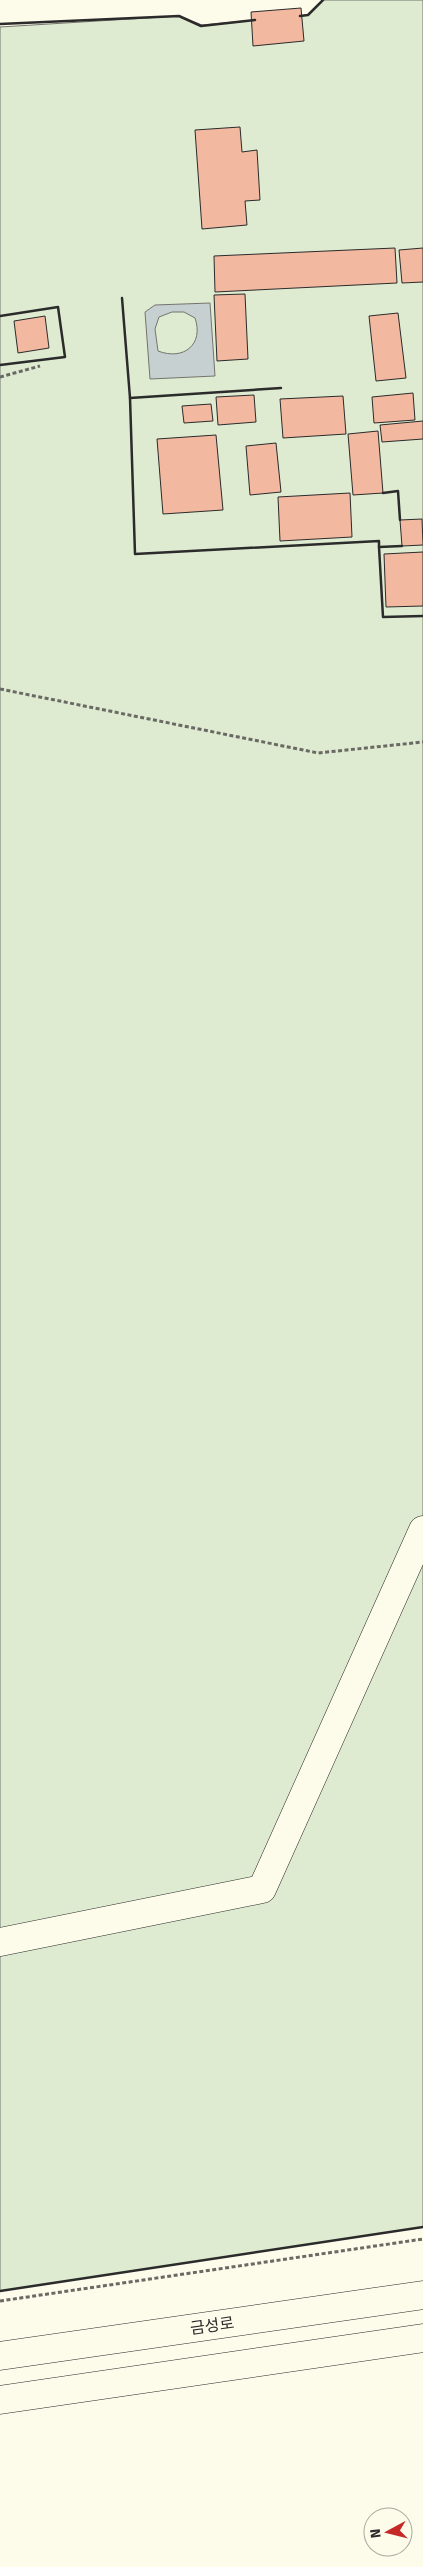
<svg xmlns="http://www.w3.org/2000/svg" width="423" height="2567" font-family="'Fira Sans','Noto Sans KR',sans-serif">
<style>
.green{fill:#deebd1;stroke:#74746e}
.water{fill:#c7d0d0;stroke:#74746e;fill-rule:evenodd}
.building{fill:#f2b8a0;stroke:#2b2b2b}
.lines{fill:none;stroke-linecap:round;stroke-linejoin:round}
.minor-casing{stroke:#2b2b2b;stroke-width:29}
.path{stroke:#6a6964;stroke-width:3;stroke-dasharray:4 2.5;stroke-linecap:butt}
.minor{stroke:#fdfbea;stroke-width:28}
.wall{stroke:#2b2b2b;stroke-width:2.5}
.labels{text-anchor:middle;stroke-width:4;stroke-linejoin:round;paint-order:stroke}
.street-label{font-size:16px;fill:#2b2b2b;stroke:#fdfbea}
</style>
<rect width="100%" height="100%" fill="#fdfbea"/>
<!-- green -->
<path class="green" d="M323,0h100v2227l-423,64v-2264l179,-11 23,9 106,-10z"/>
<!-- water -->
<path class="water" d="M210,303l5,73 -65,3 -5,-67 10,-7zM172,312h12l11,6c9,26 -11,43 -37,33l-3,-22 4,-12z"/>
<!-- building -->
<g class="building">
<path d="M301,8l3,33 -51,5 -2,-34z"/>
<path d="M240,127l2,25 15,-2 3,50 -15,1 2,24 -45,4 -7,-99z"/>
<path d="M395,248l2,35 -182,9 -1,-36z"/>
<path d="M423,248v34l-21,1 -3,-33z"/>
<path d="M245,294l3,65 -31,2 -3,-66z"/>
<path d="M398,313l8,65 -30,3 -7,-65z"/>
<path d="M45,316l4,32 -31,5 -4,-32z"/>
<path d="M413,393l2,27 -41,3 -2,-26z"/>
<path d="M254,395l2,27 -38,3 -2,-28z"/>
<path d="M343,396l3,38 -63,4 -3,-39z"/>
<path d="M211,404l2,17 -29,2 -2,-17z"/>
<path d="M423,421v18l-41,3 -2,-17z"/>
<path d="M378,431l5,62 -30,2 -5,-61z"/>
<path d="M216,435l7,75 -60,4 -6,-75z"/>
<path d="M276,443l5,49 -31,3 -4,-49z"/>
<path d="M350,493l2,44 -72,4 -2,-44z"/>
<path d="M422,519l1,26 -21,1 -2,-26z"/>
<path d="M423,552v54l-37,1 -2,-53z"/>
</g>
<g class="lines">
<defs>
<g id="minor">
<path d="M0,1942l262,-53 161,-359"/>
<path d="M0,2356l423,-61"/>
<path d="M0,2400l423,-62"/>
</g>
</defs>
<!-- minor casing -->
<use href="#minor" class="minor-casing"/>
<!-- path -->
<g class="path">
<path d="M0,377l40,-11"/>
<path d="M0,689l318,64 105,-11"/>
<path d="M0,2301l423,-62"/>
</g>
<!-- minor -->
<use href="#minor" class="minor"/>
<!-- wall -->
<g class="wall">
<path d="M300,16l8,-1 15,-15"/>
<path d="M0,24l179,-8 22,10 54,-6"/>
<path d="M122,298l8,100 5,156 244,-13v6"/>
<path d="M0,316l58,-9 7,50 -65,8"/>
<path d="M130,398l151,-10"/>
<path d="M383,493l15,-2 2,29"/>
<path d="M402,546l-23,1 4,70 40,-1"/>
<path d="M0,2291l423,-64"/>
</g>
</g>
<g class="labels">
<!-- street labels -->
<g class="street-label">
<text transform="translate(212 2325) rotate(-8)" y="6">금성로</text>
</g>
</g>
<!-- north arrow -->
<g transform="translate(388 2532) rotate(263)"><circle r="24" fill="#fdfbea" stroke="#a9a89e"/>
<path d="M0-4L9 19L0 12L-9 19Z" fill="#c62828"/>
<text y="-8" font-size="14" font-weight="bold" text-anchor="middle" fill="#2b2b2b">N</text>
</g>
</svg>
